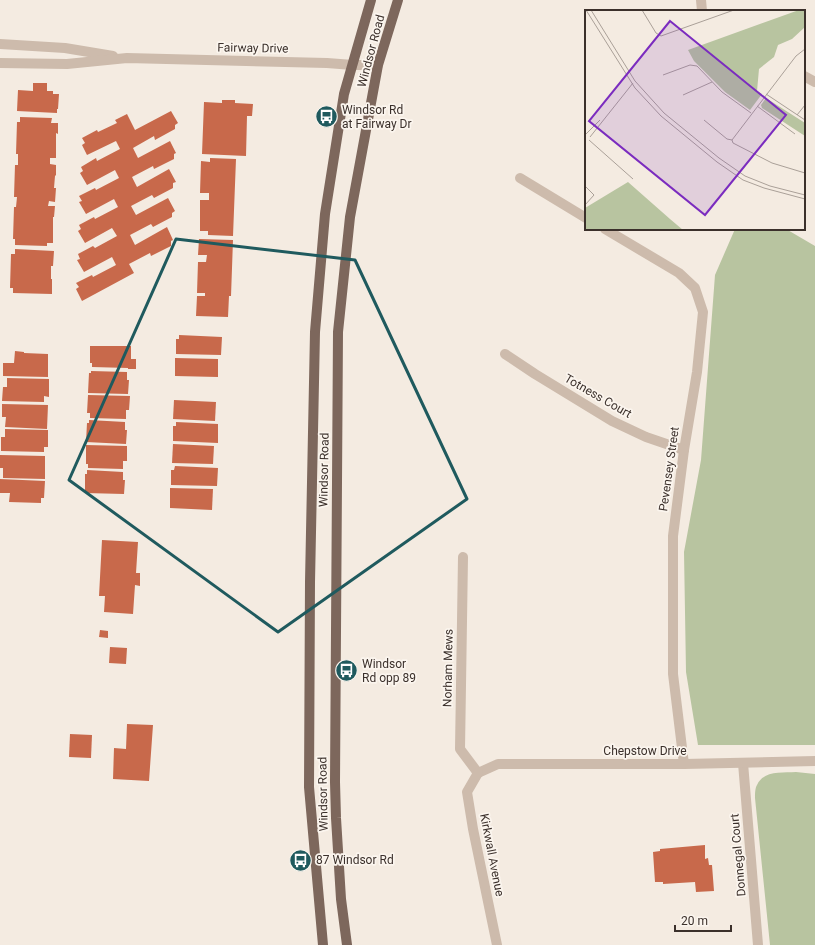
<svg xmlns="http://www.w3.org/2000/svg" width="815" height="945" font-family="Roboto,sans-serif">
<style>
.green{fill:#b8c4a0}
.building{fill:#c8694b}
.lines{fill:none;stroke-linecap:round;stroke-linejoin:round}
.minor{stroke:#cdbbac;stroke-width:10}
.major{stroke:#7d675c;stroke-width:10}
.marked{fill:none;stroke:#1f5a5e;stroke-width:3;stroke-linejoin:round}
.labels{text-anchor:middle;stroke-width:3.5;stroke-linejoin:round;paint-order:stroke}
.street-label{font-size:12px;fill:#3b302b;stroke:#fbf5ee}
.poi-label{font-size:12px;fill:#3b302b;stroke:#fbf5ee;text-anchor:start}
.inset-road{fill:none;stroke:#aaa098;stroke-width:1}
.view{fill:#7b2cbf;fill-opacity:0.15;stroke:#7b2cbf;stroke-width:2}
.inset-edge{fill:none;stroke:#3b302b;stroke-width:2}
</style>
<rect width="100%" height="100%" fill="#f4ebe1"/>
<!-- green -->
<g class="green">
<path d="M735,229h51l29,17v499h-117l-12,-73 -2,-120 17,-92 14,-185z"/>
<path d="M796,772l19,2v171h-45l-15,-147c0,-4 0,-10 2,-13 7,-15 25,-12 39,-13z"/>
</g>
<!-- building -->
<g class="building">
<path d="M33,83h14v8h6v3h6l-1,15h-1v4l-40,-2 1,-21 15,1z"/>
<path d="M222,100h13v3l18,1 -1,12h-5l-1,40 -44,-2 2,-52 18,1z"/>
<path d="M171,111l7,12 -3,2v4l-20,11 -1,-4 -21,12 5,10 32,-17 6,12 -2,1v5l-20,10 -1,-3 -21,11 5,10 32,-18 7,13 -3,1v5l-19,10 -2,-3 -21,11 5,9 32,-17 7,13 -3,2v4l-19,10 -2,-3 -21,11 5,10 32,-18 6,13 -2,1v5l-20,10 -1,-3 -21,11 5,9 -52,28 -6,-12 3,-2 -3,-4 16,-8 1,2 23,-12 -4,-8 -28,15 -7,-12 3,-1 -2,-5 15,-8 2,2 22,-12 -5,-8 -27,15 -7,-12 3,-2 -2,-4 15,-8 1,2 23,-12 -4,-8 -28,15 -7,-12 3,-1 -3,-5 16,-8 1,2 23,-12 -4,-8 -28,15 -7,-12 3,-2 -2,-4 15,-9 1,3 23,-12 -4,-8 -29,14 -5,-10 3,-2 -3,-5 15,-8 1,2 19,-9 -2,-3 12,-6 8,16z"/>
<path d="M20,117l32,1 -1,5h7v11l-2,-1v25h-6v6l6,1v10l-1,1 -1,12h2l-1,14 -6,-1 -1,5h7l-1,11h-1v26h-6v3l-32,-1v-6h-2l1,-32h2l1,-10h-3l1,-32h3v-11h-2l1,-32h3z"/>
<path d="M210,158l26,1 -3,77 -25,-1v-4h-8v-31h9v-7h-9l1,-32 9,1z"/>
<path d="M199,239l34,1 -2,56h-2l-1,21 -32,-1 1,-20h8v-3h-8l1,-31h8l1,-7h-9z"/>
<path d="M15,249l39,2 -1,15h-2v13h1v15l-39,-1v-5h-3l1,-34h4z"/>
<path d="M179,335l43,2 -1,18 -45,-1v-15h3z"/>
<path d="M90,346h41v13h5v10h-8v-1l-36,-1v-4h-2z"/>
<path d="M15,351l9,1v1l24,1v23l-45,-1v-13h11z"/>
<path d="M175,358l43,1v18l-43,-1z"/>
<path d="M91,371l36,1v8h2l-1,14 -40,-1 1,-20h2z"/>
<path d="M7,378l42,1v18l-5,-1v6l-42,-1 1,-14h4z"/>
<path d="M88,395l42,1 -1,14h-3v9l-36,-1v-5h-3z"/>
<path d="M174,400l42,2 -1,19 -42,-2z"/>
<path d="M2,404l46,1 -1,24 -42,-2 1,-10h-4z"/>
<path d="M89,420l36,2v8h2l-1,14 -40,-2 1,-19h2z"/>
<path d="M176,422l42,2v19l-45,-2v-15h3z"/>
<path d="M5,429l43,1v17h-4v5l-43,-1v-14h4z"/>
<path d="M173,444l41,2 -1,18 -41,-1z"/>
<path d="M86,445l41,1v15h-4v8l-35,-1v-4h-2z"/>
<path d="M0,455l45,1v23l-42,-1v-10h-3z"/>
<path d="M175,466l43,2 -1,18 -46,-1v-15h3z"/>
<path d="M87,470l36,2v8h2l-1,14 -39,-1v-19h2z"/>
<path d="M0,479l45,2 -1,17h-3v5l-32,-1 1,-9h-10z"/>
<path d="M170,488l43,1 -1,21 -42,-2z"/>
<path d="M102,540l36,2 -2,31h4v13l-5,-1 -2,29 -29,-2 1,-16h-6z"/>
<path d="M100,630l8,1v7l-9,-1z"/>
<path d="M110,647l17,1 -1,16 -17,-1z"/>
<path d="M127,724l26,1 -4,56 -36,-2 1,-31 12,1z"/>
<path d="M70,734l22,1 -1,23 -22,-1z"/>
<path d="M705,845v14l3,-1 1,7h3l2,26 -18,1 -1,-10 -32,2v-2h-8l-2,-30 7,-1v-2z"/>
</g>
<g class="lines">
<!-- minor -->
<g class="minor">
<path d="M701,0l1,11"/>
<path d="M0,44l65,4 48,8"/>
<path d="M0,63l67,1 60,-6 200,5 26,2h25"/>
<path d="M804,76l11,6"/>
<path d="M520,178l66,40"/>
<path d="M605,229l74,44 16,15 8,24 -6,60 -13,78 -11,86v138l11,90"/>
<path d="M505,354l30,20 77,47 34,16 38,13"/>
<path d="M463,557l-3,192 18,24"/>
<path d="M743,763l15,182"/>
<path d="M478,773l20,-9h186l131,-3"/>
<path d="M478,773l-11,19 6,37 24,116"/>
</g>
<!-- major -->
<g class="major">
<path d="M323,945l-14,-158 1,-205 5,-250 10,-118 19,-120 27,-94"/>
<path d="M347,945l-6,-46 -5,-81 -1,-36 3,-450 12,-115 28,-152 20,-65"/>
</g>
</g>
<!-- marked area -->
<path class="marked" d="M176,239l179,21 112,239 -189,133 -209,-152z"/>
<!-- icons -->
<defs>
<symbol id="bus-disc" viewBox="-11 -11 22 22"><circle r="9.5" fill="#1f5a5e" stroke="#fbf5ee"/><path d="M-5-6H5V4H4V6H2V4H-2V6H-4V4H-5ZM-3.5-4V0h7V-4ZM-3.5 1.2v1.5H-2V1.2ZM2 1.2v1.5H3.5V1.2Z" fill="#fff"/></symbol>
</defs>
<g fill-rule="evenodd">
<use href="#bus-disc" x="314" y="104" width="25" height="25"/>
<use href="#bus-disc" x="334" y="658" width="25" height="25"/>
<use href="#bus-disc" x="288" y="848" width="25" height="25"/>
</g>
<g class="labels">
<!-- street labels -->
<g class="street-label">
<text transform="translate(253 48) rotate(1)" y="4">Fairway Drive</text>
<text transform="translate(371 51) rotate(-75)" y="4">Windsor Road</text>
<text transform="translate(598 396) rotate(30)" y="4">Totness Court</text>
<text transform="translate(669 469) rotate(-82)" y="4">Pevensey Street</text>
<text transform="translate(324 470) rotate(-89)" y="4">Windsor Road</text>
<text transform="translate(448 668) rotate(-89)" y="4">Norham Mews</text>
<text x="645" y="755">Chepstow Drive</text>
<text transform="translate(323 794) rotate(-91)" y="4">Windsor Road</text>
<text transform="translate(492 855) rotate(79)" y="4">Kirkwall Avenue</text>
<text transform="translate(738 855) rotate(-95)" y="4">Donnegal Court</text>
</g>
<!-- poi labels -->
<g class="poi-label">
<text x="342" y="114">Windsor Rd<tspan x="342" dy="14">at Fairway Dr</tspan></text>
<text x="362" y="668">Windsor<tspan x="362" dy="14">Rd opp 89</tspan></text>
<text x="316" y="864">87 Windsor Rd</text>
</g>
</g>
<!-- overview -->
<g transform="translate(585 10)">
<rect width="220" height="220" fill="#f4ebe1"/>
<path d="M214,0h6v17l-13,12 -14,6 -4,12 -15,12 -2,22 5,3 -12,16 -25,-18 -31,-31 -6,-11zM181,88l39,25v13l-43,-28 -1,-3zM43,172l42,37 13,11h-98v-22z" fill="#b8c4a0"/>
<path class="inset-road" d="M1,0l49,78 26,28 56,46 26,18 21,8 41,11M6,0l44,71 29,32 55,45 26,18 25,10 35,9M57,0l14,23 5,3 73,-26M78,65l27,-10 7,1 25,26 29,21M181,84l39,26M98,85l29,-13M172,96l38,28M212,105l8,-10M119,110l23,19 5,1M1,124l14,-14M5,127l43,-54M4,130l44,39M147,130l64,-84 9,-7M147,130l1,3 39,20 33,10M0,176l9,9 -9,10"/>
<path class="view" d="M85,11l116,94 -81,100 -116,-94z"/>
<rect width="220" height="220" class="inset-edge"/>
</g>
<!-- scale -->
<path d="M675 925v6h56v-6" fill="none" stroke="#3b302b" stroke-width="2"/>
<text x="681" y="925" font-size="12" fill="#3b302b" stroke="#fbf5ee" stroke-width="3" paint-order="stroke">20 m</text>
</svg>
